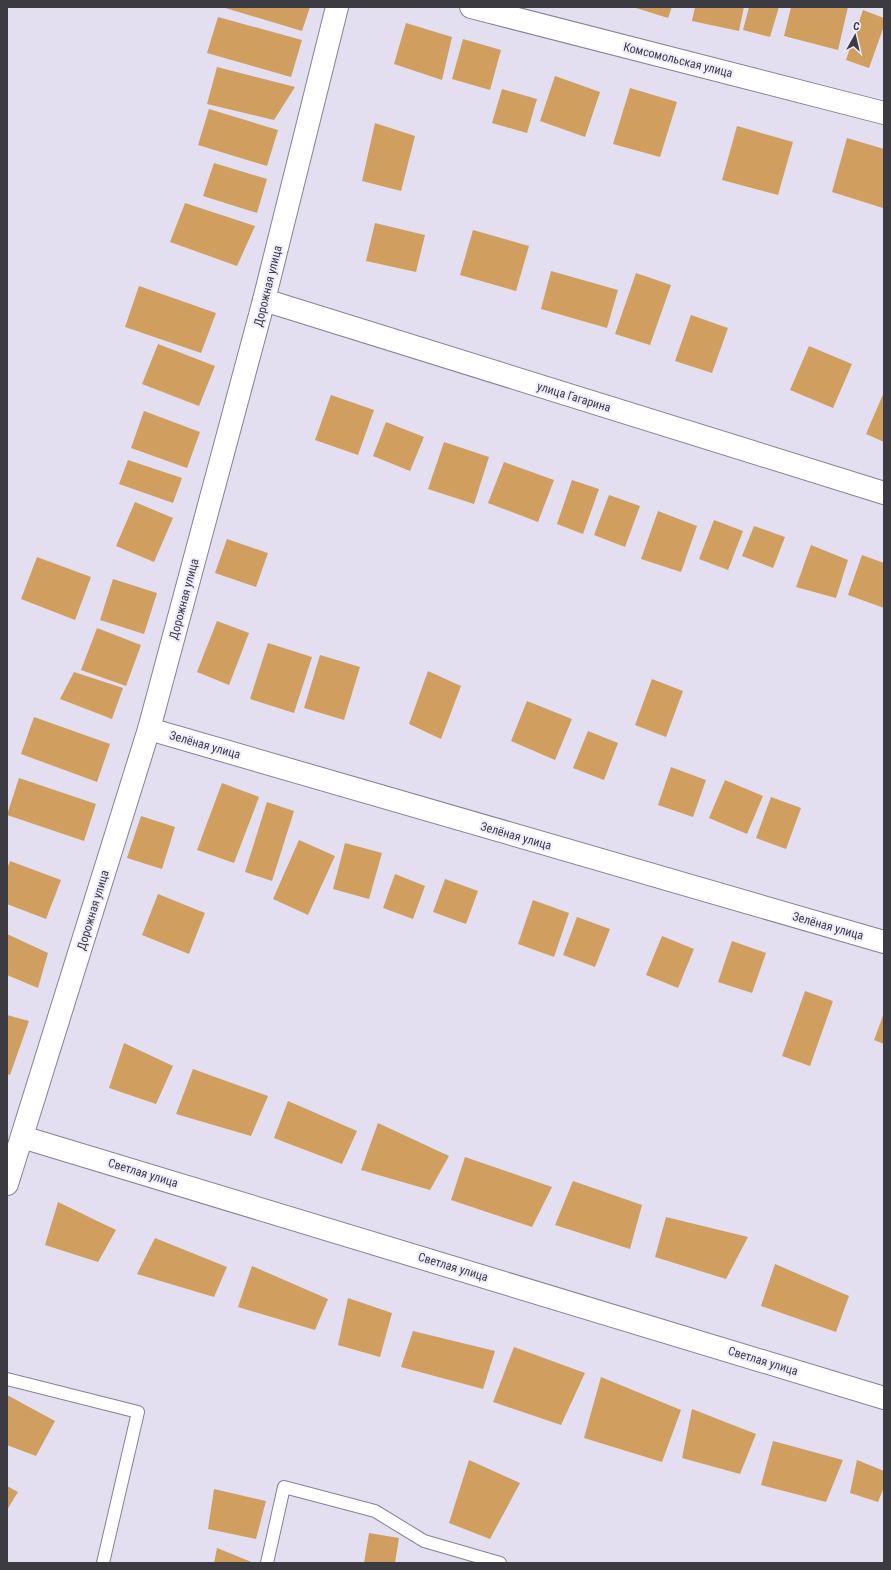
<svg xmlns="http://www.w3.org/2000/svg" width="891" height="1570" font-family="'Roboto Condensed',sans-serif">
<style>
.building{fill:#d09f5f}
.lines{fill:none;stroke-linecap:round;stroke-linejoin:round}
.lane-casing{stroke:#868293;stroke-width:14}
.street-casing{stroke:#868293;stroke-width:24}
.lane{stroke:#fff;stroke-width:12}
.street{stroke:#fff;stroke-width:22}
.labels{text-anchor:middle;stroke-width:4;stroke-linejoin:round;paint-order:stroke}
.street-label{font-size:12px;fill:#3c3b42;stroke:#f0ecfe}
</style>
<rect width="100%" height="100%" fill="#e3dff1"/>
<!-- building -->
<g class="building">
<path d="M222,7h88l-8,24z"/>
<path d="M637,7h35l-4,11 -32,-10z"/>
<path d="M695,7h49l-5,24 -47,-10z"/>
<path d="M749,7h30l-9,30 -27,-7z"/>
<path d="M791,7h57l-10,43 -54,-14z"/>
<path d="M863,10l21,8v8l-15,42 -23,-8z"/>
<path d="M218,17l84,23 -11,37 -84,-24z"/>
<path d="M406,23l46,14 -10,43 -48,-16z"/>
<path d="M463,39l38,11 -11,40 -38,-11z"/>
<path d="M217,67l78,20 -21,33 -67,-16z"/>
<path d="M555,76l45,16 -15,45 -45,-16z"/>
<path d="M630,88l47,14 -17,55 -47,-13z"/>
<path d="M502,89l35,10 -10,34 -35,-10z"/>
<path d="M209,109l69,21 -11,36 -69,-21z"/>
<path d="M375,123l40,13 -14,55 -39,-10z"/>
<path d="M737,126l56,16 -15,53 -56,-15z"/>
<path d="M847,138l37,11 -1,59 -51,-16z"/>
<path d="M214,163l53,16 -10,34 -54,-17z"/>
<path d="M185,203l70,23 -18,40 -67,-24z"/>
<path d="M375,223l50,12 -9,37 -50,-11z"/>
<path d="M473,230l56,16 -13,45 -56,-16z"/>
<path d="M551,271l67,19 -11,38 -66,-19z"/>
<path d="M636,273l35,12 -21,60 -35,-11z"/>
<path d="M139,286l77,27 -15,40 -76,-26z"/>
<path d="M691,315l37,13 -16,45 -37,-12z"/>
<path d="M158,344l57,22 -16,40 -57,-22z"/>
<path d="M809,346l43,18 -19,44 -43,-18z"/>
<path d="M884,392v50l-18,-8z"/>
<path d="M331,395l43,15 -16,45 -43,-15z"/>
<path d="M144,411l56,21 -13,36 -56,-20z"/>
<path d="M386,422l38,15 -14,34 -37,-15z"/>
<path d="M444,442l45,15 -15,47 -46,-15z"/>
<path d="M128,460l54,18 -9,25 -54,-19z"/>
<path d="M504,462l50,18 -16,42 -50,-19z"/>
<path d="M572,480l27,9 -16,45 -26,-10z"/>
<path d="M609,495l31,11 -15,41 -31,-12z"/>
<path d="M135,502l38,16 -19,44 -38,-16z"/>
<path d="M658,511l39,15 -16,46 -40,-13z"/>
<path d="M714,520l29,11 -15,39 -29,-11z"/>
<path d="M754,526l31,11 -12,31 -31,-12z"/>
<path d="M227,539l41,14 -12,34 -41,-14z"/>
<path d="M811,545l37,15 -12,38 -40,-11z"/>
<path d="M862,555l22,8v45l-36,-13z"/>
<path d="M37,557l54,20 -16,43 -54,-21z"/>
<path d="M113,579l44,14 -13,41 -44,-14z"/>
<path d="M217,621l32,12 -20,52 -32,-13z"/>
<path d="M97,628l44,17 -15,41 -45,-16z"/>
<path d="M268,643l44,14 -18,56 -44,-14z"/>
<path d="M320,655l40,12 -16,53 -40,-12z"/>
<path d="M428,671l33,15 -20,53 -32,-15z"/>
<path d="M74,672l49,16 -11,31 -52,-20z"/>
<path d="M652,679l31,12 -17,46 -31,-12z"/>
<path d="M527,701l45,18 -17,41 -44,-19z"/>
<path d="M34,717l76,27 -13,38 -76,-28z"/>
<path d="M588,731l30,12 -14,37 -31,-12z"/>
<path d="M671,767l35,13 -13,37 -35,-12z"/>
<path d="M19,778l77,26 -12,37 -77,-26z"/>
<path d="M725,780l38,16 -16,38 -38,-16z"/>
<path d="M222,783l37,14 -25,66 -37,-13z"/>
<path d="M771,797l30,11 -15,41 -30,-11z"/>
<path d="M267,802l27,9 -22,70 -27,-9z"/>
<path d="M141,816l34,11 -13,42 -35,-11z"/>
<path d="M299,840l36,16 -27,59 -35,-16z"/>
<path d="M345,843l37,10 -13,46 -36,-10z"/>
<path d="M10,861l51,19 -15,39 -39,-15v-35z"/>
<path d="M395,874l30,12 -12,33 -30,-11z"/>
<path d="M445,879l33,12 -12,33 -33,-12z"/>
<path d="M158,894l47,19 -16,41 -47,-19z"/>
<path d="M533,900l36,13 -15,44 -36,-13z"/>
<path d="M577,917l33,12 -15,38 -32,-12z"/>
<path d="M7,934l41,19 -10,35 -31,-13z"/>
<path d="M662,936l32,13 -16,39 -32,-13z"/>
<path d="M732,941l34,12 -14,40 -34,-11z"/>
<path d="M805,991l28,10 -23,65 -28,-10z"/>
<path d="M884,1013v31l-10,-4z"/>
<path d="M7,1015l22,6 -19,54 -3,-1z"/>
<path d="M124,1043l49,23 -17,38 -47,-16z"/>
<path d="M193,1069l75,27 -17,40 -75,-22z"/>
<path d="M288,1101l69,30 -15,33 -68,-26z"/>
<path d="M378,1123l71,33 -19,34 -69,-20z"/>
<path d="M465,1157l87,30 -20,40 -81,-27z"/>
<path d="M573,1181l69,24 -12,44 -75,-24z"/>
<path d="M58,1202l58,28 -18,32 -53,-17z"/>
<path d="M666,1217l82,20 -22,42 -71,-22z"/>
<path d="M155,1238l72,29 -13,30 -77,-23z"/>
<path d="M775,1264l74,32 -13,36 -75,-26z"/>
<path d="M252,1266l76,33 -13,31 -77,-23z"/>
<path d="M348,1298l44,15 -12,44 -42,-12z"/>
<path d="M413,1331l82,20 -12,38 -82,-22z"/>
<path d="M514,1347l71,26 -24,52 -68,-23z"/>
<path d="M601,1377l80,33 -19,52 -78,-24z"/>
<path d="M7,1395l48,26 -19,35 -29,-11z"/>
<path d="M692,1409l64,25 -16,40 -58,-16z"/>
<path d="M773,1441l70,19 -17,42 -65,-17z"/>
<path d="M469,1460l51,23 -30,56 -41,-16z"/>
<path d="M857,1460l27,11v16l-6,15 -28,-9z"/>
<path d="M7,1486l11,6 -11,18z"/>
<path d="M214,1489l52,12 -10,38 -48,-10z"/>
<path d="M369,1533l30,5 -4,25h-31z"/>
<path d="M217,1548l37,15h-40z"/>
</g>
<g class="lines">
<defs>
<g id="lane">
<path d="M7,1379l131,33 -35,151"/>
<path d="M267,1563l17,-76 91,24 49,30 76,22"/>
</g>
<g id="street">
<path d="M471,7l413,106"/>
<path d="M264,300l620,193"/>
<path d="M149,729l735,213"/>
<path d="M22,1137l862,261"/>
<path d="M7,1184l142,-455 115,-429 73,-293"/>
</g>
</defs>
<!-- lane casing -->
<use href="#lane" class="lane-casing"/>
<!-- street casing -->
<use href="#street" class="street-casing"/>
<!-- lane -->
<use href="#lane" class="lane"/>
<!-- street -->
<use href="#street" class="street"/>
</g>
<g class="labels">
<!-- street labels -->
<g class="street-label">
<text transform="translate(678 60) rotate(14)" y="4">Комсомольская улица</text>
<text transform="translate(268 286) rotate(-76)" y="4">Дорожная улица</text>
<text transform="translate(574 397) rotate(17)" y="4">улица Гагарина</text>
<text transform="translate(184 599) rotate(-75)" y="4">Дорожная улица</text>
<text transform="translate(205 745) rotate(16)" y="4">Зелёная улица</text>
<text transform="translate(516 836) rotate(16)" y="4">Зелёная улица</text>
<text transform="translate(93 910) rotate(-73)" y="4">Дорожная улица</text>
<text transform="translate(828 926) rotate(16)" y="4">Зелёная улица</text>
<text transform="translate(143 1173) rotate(17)" y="4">Светлая улица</text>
<text transform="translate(453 1267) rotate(17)" y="4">Светлая улица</text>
<text transform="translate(763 1361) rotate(17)" y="4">Светлая улица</text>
</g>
</g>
<!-- border -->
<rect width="891" height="1570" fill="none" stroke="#3c3b42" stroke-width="16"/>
<!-- north arrow -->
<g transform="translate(855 36) rotate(8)" stroke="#f0ecfe" stroke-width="3" paint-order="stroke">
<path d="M0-3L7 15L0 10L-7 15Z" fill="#3c3b42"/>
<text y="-6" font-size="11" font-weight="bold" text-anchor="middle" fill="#3c3b42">С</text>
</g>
</svg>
